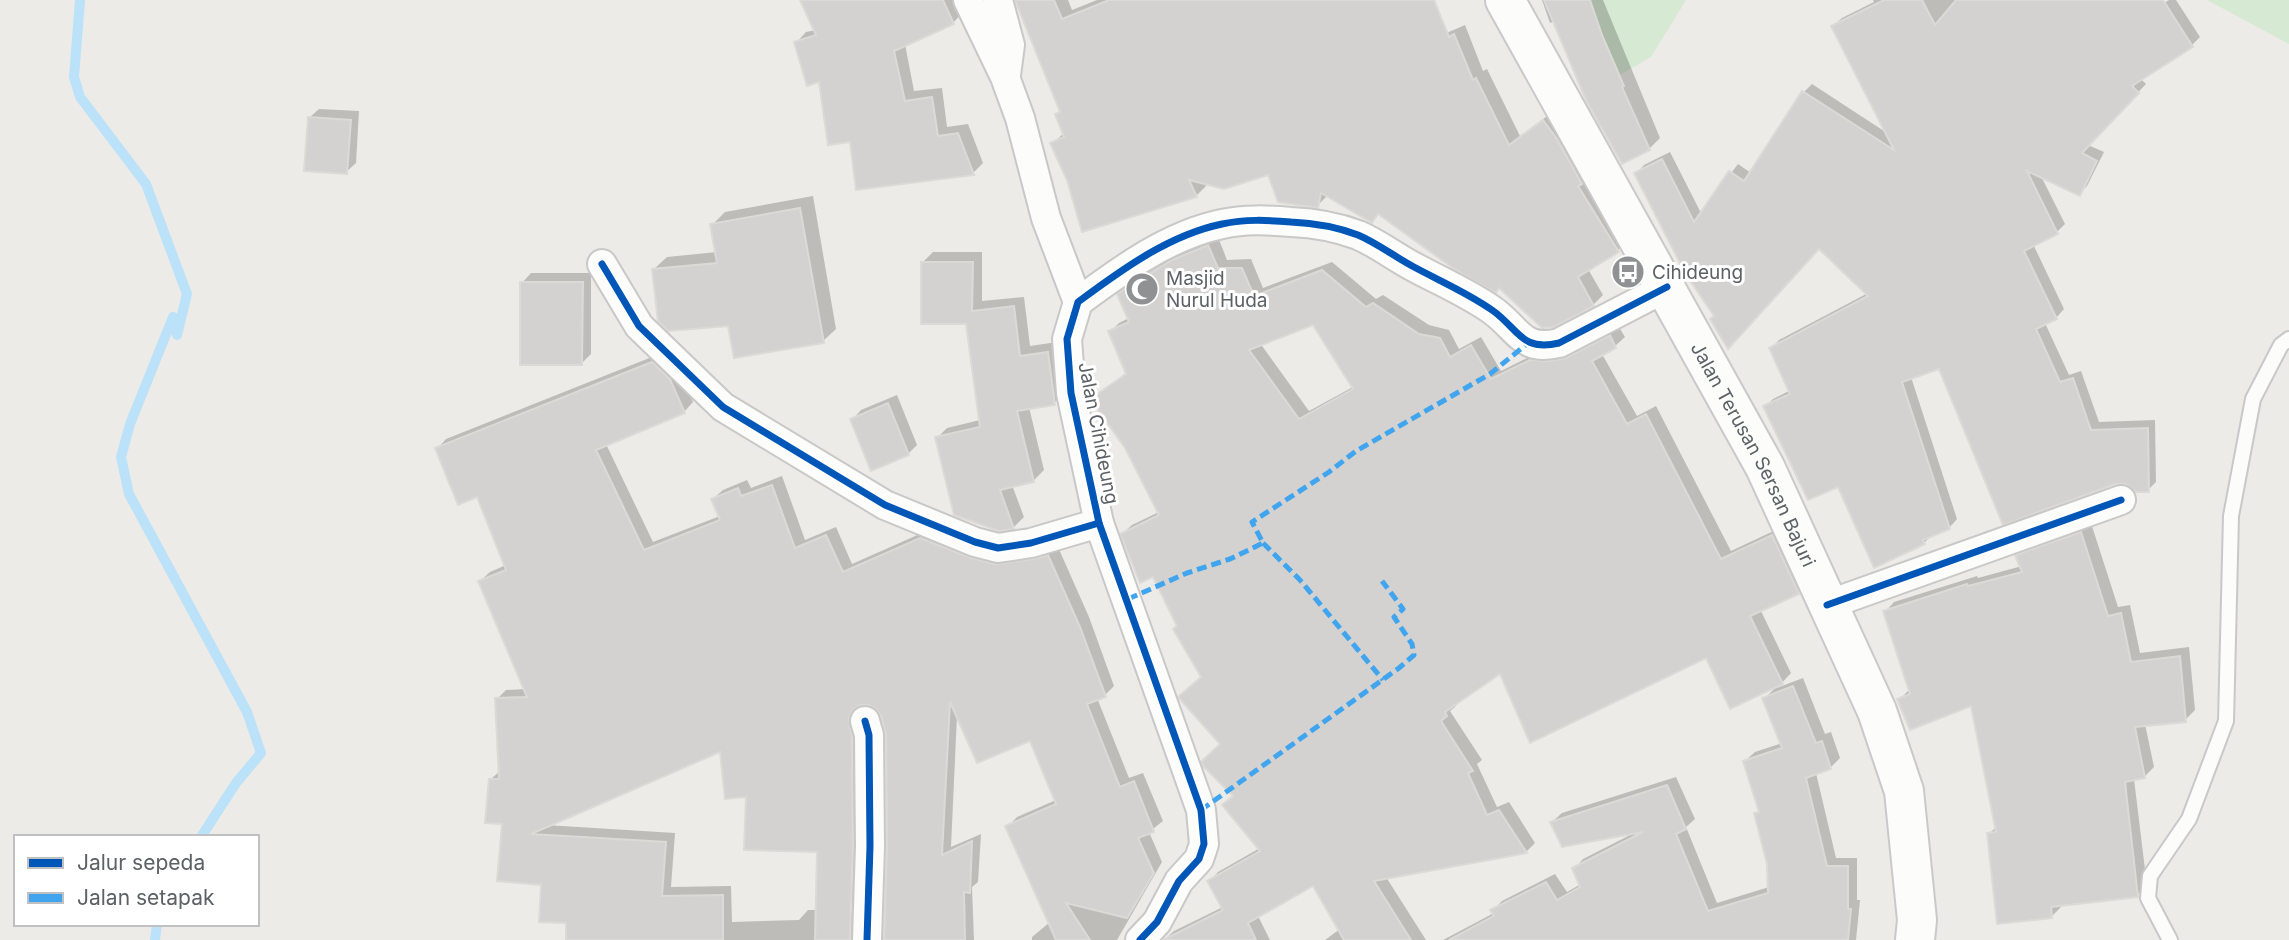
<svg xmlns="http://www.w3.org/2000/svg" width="2289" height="940" font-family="Inter,sans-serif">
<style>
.green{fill:#d6e9d2}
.shadow{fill:#0003;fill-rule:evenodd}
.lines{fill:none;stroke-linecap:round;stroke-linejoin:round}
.stream{stroke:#bbe2f8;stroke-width:10}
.building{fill:#d3d2d0;stroke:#dcdad6;stroke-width:2;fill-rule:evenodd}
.service-casing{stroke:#c8c8c8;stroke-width:18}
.minor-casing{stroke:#c8c8c8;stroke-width:32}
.secondary-casing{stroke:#c9c9c9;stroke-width:42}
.service{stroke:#fcfcfb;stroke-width:14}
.minor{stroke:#fcfcfb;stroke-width:28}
.secondary{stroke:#fcfcfb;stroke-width:38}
.quiet{stroke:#40a5ee;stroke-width:5;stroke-dasharray:10 5;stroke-linecap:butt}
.cycleway-casing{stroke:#fff;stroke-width:11}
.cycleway{stroke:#0057b8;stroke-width:7}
.labels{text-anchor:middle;stroke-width:6;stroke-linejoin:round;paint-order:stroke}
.poi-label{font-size:19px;fill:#5c6165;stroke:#fff;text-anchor:start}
.street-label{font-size:19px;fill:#5c6165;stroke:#fff}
</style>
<rect width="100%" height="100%" fill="#edebe7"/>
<!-- green -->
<g class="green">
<path d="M1559,0h127l-35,57 -66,38z"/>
<path d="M2207,0h82v44z"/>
</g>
<!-- shadow -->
<g class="shadow">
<path d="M802,0h155l6,12 -10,11 -48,21 9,47 28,-3 5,39 21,-3 15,39 -10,10 -122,-33 -30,-61 -25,-36 10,-11 10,-2z"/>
<path d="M1017,0h51l4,10 25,-10h309l-91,90 150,-65 18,46 4,-2 33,67 34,-25 74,129 -10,10 -30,19 15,26 -10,10 -93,-18 -121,-74 -8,8 -43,-26 -11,11 -48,-33 -65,9 2,4 -10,10 -128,-17 -16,-35 12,-11 -7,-18 4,-4 -35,-86h-2z"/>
<path d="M1542,0h61l57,138 -11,11 -94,-128 -5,2z"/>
<path d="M1873,0h289l2,3 5,-3h7l24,37 -8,8 -52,33 6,6 -58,61 16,7 -17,34 -8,8 -38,-18 24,48 -8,8 -24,12 31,65 -8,9 -11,5 24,52 12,-4 18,51 56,-2 1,62 -8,8 -208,-123 -29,10 46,142 -8,9 -17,7 -8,8 -85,-58 -74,-78 8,-8 18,-9 -20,-41 8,-9 89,-47 -49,-46 -103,68 -80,-141 8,-9 26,-13 31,61 37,-49 13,9 53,-81 8,-8 75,49 -54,-107 9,-8 32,-16z"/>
<path d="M319,109l40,2 -3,52 -10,9 -37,-54z"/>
<path d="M813,196l23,133 -13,12 -94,-17 -75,-55 13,-12 50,-5 -5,-27 13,-13z"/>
<path d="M1218,237l9,23 24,-1 12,29 69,-26 44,37 7,-4 46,30 20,5 10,19 22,-12 20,34 40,-20 78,-24 6,10 -10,9 -13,8 35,62 19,-10 75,145 51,-24 25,56 -9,9 -38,17 31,64 -14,15 26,-10 22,56 6,-2 9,26 -10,10 -14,5 20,85h21v42h3l-4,40h-413l51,-27 -1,-3 9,-9 53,-27 12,18 14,-8 -7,-15 9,-10 53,-27 -84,-10 10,-9 114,-36 19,42 -9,8 31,76 52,-16v-23l-13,-50 4,-4 -15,-49 10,-9 27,-9 -18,-44 13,-13 -70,-30 -207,15 -46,32 2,3 -6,5 32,49 -5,4 20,43 12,-5 26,41 -9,9 -140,25 40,63h-101l15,-11 -26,-46 -56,33 12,24h-106l10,-9 49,-24 -14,-25 9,-10 42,-24 -26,-53 -31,-119 -50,-101 -31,-41 10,-9 27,-13 -33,-65 -34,-47 35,-28 -17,-40 9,-9 10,-5 -10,-23 10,-10 54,-34zM1314,323l39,64 -44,24 -49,-68z"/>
<path d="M933,252h49v49l42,-4 6,49 27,-4 8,51 -11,10 -25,4 15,63 -10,10 -22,5 12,32 -10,10 -15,2 -62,-91 10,-10 33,-8 -12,-98 -45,-60z"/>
<path d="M531,273h60v81l-9,9 -60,-80z"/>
<path d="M662,353l17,17 14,32 -9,10 -78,32 47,98 67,-26 -7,-17 10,-9 24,-10 4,8 31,-12 23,64 31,-13 16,37 79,-35 127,18 31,70 25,69 -9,9 -8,3 32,80 14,-5 20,48 -14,11 13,30 -45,78h-85v-3l18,-15 -43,-95 10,-10 39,-17 -25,-61 -74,-24 -6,132 30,-13 -3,48 -6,5 2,53h-89l3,-93 -1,-113 -9,-26 -8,-5 -11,1 -2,3 4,20 2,213h-296l1,-19 -64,-99 -13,-43 10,-9 -4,-71 9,-9 20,-1 -46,-108 10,-9 16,-7 -28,-70 -41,-46 9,-10zM721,749l26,46 72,55 -2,60h-9l-9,10 -67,2 -1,-36 -60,1 4,-54 -129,-8z"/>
<path d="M897,395l20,50 -9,9 -56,-34 9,-10z"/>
<path d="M2091,523l27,84 12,-2 10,48 49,-6 6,63 -10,10 -40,4 9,43 -10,10 -10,2 13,107 -10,9 -76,9v3l-9,9 -63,-82 7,-7 -23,-123 -74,-4 10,-10 -24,-78 9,-10 83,-26 1,2 44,-12 -5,-10 10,-10z"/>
</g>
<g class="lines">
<!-- stream -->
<g class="stream">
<path d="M80,0l-6,77 6,20 66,87 41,110 -10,41 -4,-18 -43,107 -9,33 8,37 118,218 14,41 -25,30 -35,54"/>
<path d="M155,940l2,-16"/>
</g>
</g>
<!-- building -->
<g class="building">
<path d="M800,0h143l11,24 -60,27 11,50 27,-4 6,39 20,-3 16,42 -118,15 -6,-48 -22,3 -9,-63 -12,4 -13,-44 22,-7z"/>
<path d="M1015,0h39l8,19 47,-19h325l15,37 5,-3 19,46 3,-2 33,67 34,-25 14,19 25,45 -4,2 41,66 -41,25 16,29 -40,21 -12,1 -43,-40 -3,5 -42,-24 -76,-55 -6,9 -51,-30 -3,15 -40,-6 -10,-27 -44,14 -35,-9 8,17 -115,35 -15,-52 -17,-37 14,-6 -9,-23 5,-2z"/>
<path d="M1544,0h46l12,35 22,51 -2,1 28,63 -28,14 -36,-64z"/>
<path d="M1884,0h38l13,25 21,-25h207l30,47 -61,39 7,7 -57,60 15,8 -17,35 -53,-25 31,63 -34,17 33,68 -21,10 24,53 13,-4 18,52 57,-2 1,64h-14l-10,-8h-10l-112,41 -64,-156 -37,13 48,147 -27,11 2,4 -51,24 -36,-81 -30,13 -45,-94 27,-12 -21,-46 99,-52 -49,-47 -91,100 -18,-30 4,-3 -29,-43 -51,-100 28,-14 32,63 35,-51 15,10 58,-90 92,59 -63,-124z"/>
<path d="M308,117l43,3 -4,54 -43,-3z"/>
<path d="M800,208l24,135 -90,15 -6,-32 -60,5 -10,-10 -6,-52 65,-6 -7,-39z"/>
<path d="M1208,245l10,23h24l12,28 68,-26 44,37 7,-4 46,31 21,4 10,19 21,-12 20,34 39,-19 19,1 17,-3 44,-23 6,13 -24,13 35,63 19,-10 75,145 51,-24 27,59 -49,22 33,68 -53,25 -24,-51 -176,85 -30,-69 -55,38 2,4 -6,5 32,50 -5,2 19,42 12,-5 28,43 -153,28 37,59h-67l-31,-54 -65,37 8,17h-93l60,-30 -16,-29 53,-30 -38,-46 11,-9 -30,-30 -2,-4 19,-18 -42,-47 23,-20 -28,-48 4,-3 -24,-49 -13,6 -20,-49 39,-19 -34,-67 -35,-49 36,-25 -18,-43 21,-9 -12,-28 55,-34zM1313,325l40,64 -54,30 -50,-69z"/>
<path d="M921,262h52l-1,49 42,-5 6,50 28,-4 7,53 -38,6 17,71 -34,8 14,39 -15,2 -45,-16 -19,-78 45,-10 -14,-103h-45z"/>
<path d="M520,282h63l-1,83h-62z"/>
<path d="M652,362l18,17 15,34 -89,37 48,100 76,-30 -9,-21 27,-11 3,8 31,-11 23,63 31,-13 17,37 77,-34 49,19 25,7 39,-5 15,-4 32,72 26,70 -19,7 33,83 14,-6 20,51 -16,6 16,35 -27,45 -61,-15 24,37h-34l-51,-114 51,-22 -26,-63 -53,22 -27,-61 -8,153 30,-14 -2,52 -6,-1 1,48h-81l3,-93 -1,-113 -5,-18 -5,-7 -8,-4h-8l-6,4 -5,9 3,19 1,109 -3,94h-35l2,-88 -73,-2 2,-53 -21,2 -5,-47 -189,82 135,8 -4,54 61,-1v45h-157v-17l-27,-1 2,-37 -44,-4 5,-57 -17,-1 4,-44h10l-4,-81 32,-1 -49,-116 28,-11 -29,-73 -19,8 -23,-57z"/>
<path d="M888,403l21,52 -38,16 -21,-52z"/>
<path d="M2081,532l27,84 13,-3 10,49 49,-6 6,66 -51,5 10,51 -20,4 13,115 -87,10 1,11 -55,6 -10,-91 9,-1 -25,-126 -61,24 -13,-31 13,-5 -27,-83 84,-27 1,2 54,-14 -7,-17z"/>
<path d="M1793,686l23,57 6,-2 9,28 -25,9 21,88h21v43h3l-3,31h-399l45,-24 -4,-6 56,-28 11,18 23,-13 -8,-19 71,-36 -81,15 -12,-25 117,-37 19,44 -10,5 32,77 60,-18 -1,-29 -13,-51 5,-1 -16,-51 39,-13 -20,-50z"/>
</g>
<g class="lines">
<defs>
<path id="service" d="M2170,940l-22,-42 2,-22 39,-57 37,-98 5,-205 22,-117 28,-54 8,-6"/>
<g id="minor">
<path d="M968,0l37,77 15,41 26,100 32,84"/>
<path d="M998,0l12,45 -4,30"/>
<path d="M602,264l37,62 84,81 162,98 90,37 23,6 33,-5 68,-20"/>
<path d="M1827,605l294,-105"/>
<path d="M865,721l4,14 1,111 -3,94"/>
<path d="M1140,940l17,-18 22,-41 20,-22 5,-15 -3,-34 -102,-287 -28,-130 -4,-54 11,-37c43,-32 91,-67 144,-78 23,-5 45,-4 69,-2 22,1 46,5 67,13 19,8 37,22 56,32 26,14 54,26 78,43 27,19 29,42 67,33l108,-56"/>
</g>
<g id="secondary">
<path id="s1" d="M1505,0l260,467 112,244 27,80 13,129 -2,20"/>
</g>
</defs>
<!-- service casing -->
<use href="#service" class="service-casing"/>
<!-- minor casing -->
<use href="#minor" class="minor-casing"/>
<!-- secondary casing -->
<use href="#secondary" class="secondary-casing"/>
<!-- service -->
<use href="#service" class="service"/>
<!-- minor -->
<use href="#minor" class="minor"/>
<!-- secondary -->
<use href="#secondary" class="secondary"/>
<!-- quiet -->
<g class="quiet">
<path d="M1263,543l37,37 83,100"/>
<path d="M1128,599l59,-26 43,-14 33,-16 -11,-21 77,-50 27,-21 134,-77 38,-31"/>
<path d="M1201,810l198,-142 15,-13 -2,-11 -18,-27 9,-8 -21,-28"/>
</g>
<defs>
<g id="cycleway">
<path d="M602,264l37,62 84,81 162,98 90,37 23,6 33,-5 68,-20"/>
<path d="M1827,605l294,-105"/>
<path d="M865,721l4,14 1,111 -3,94"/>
<path d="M1140,940l17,-18 22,-41 20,-22 5,-15 -3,-34 -102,-287 -28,-130 -4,-54 11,-37c43,-32 91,-67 144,-78 23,-5 45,-4 69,-2 22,1 46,5 67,13 19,8 37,22 56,32 26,14 54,26 78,43 27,19 29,42 67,33l108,-56"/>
</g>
</defs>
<!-- cycleway casing -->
<use href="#cycleway" class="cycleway-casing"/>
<!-- cycleway -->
<use href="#cycleway" class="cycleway"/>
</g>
<!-- icons -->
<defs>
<symbol id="bus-disc" viewBox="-11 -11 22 22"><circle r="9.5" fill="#8f9192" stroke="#fff"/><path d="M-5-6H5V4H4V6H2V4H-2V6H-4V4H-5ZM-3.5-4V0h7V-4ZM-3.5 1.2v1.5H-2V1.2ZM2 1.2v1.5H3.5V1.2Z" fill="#fff"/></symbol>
<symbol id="mosque-disc" viewBox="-11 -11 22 22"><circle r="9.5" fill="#8f9192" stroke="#fff"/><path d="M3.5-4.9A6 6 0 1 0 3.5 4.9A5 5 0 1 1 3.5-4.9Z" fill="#fff"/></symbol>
</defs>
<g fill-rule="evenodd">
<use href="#bus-disc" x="1609" y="253" width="38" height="38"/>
<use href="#mosque-disc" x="1123" y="270" width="38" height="38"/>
</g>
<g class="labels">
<!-- poi labels -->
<g class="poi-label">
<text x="1652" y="279">Cihideung</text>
<text x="1166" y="285">Masjid<tspan x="1166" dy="22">Nurul Huda</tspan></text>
</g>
<!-- street labels -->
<g class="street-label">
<text transform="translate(1099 433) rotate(79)" y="7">Jalan Cihideung</text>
<text dy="7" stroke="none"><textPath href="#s1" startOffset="518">Jalan Terusan Sersan Bajuri</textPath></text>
</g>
</g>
<!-- legend -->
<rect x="14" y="835" width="245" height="91" fill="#ffffff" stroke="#bec0c1" stroke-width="2"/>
<rect x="28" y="858" width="35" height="10" fill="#0057b8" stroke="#bec0c1" stroke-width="2"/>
<text x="77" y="870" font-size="21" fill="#5c6165">Jalur sepeda</text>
<rect x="28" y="893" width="35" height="10" fill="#40a5ee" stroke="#bec0c1" stroke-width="2"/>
<text x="77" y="905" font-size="21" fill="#5c6165">Jalan setapak</text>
</svg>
